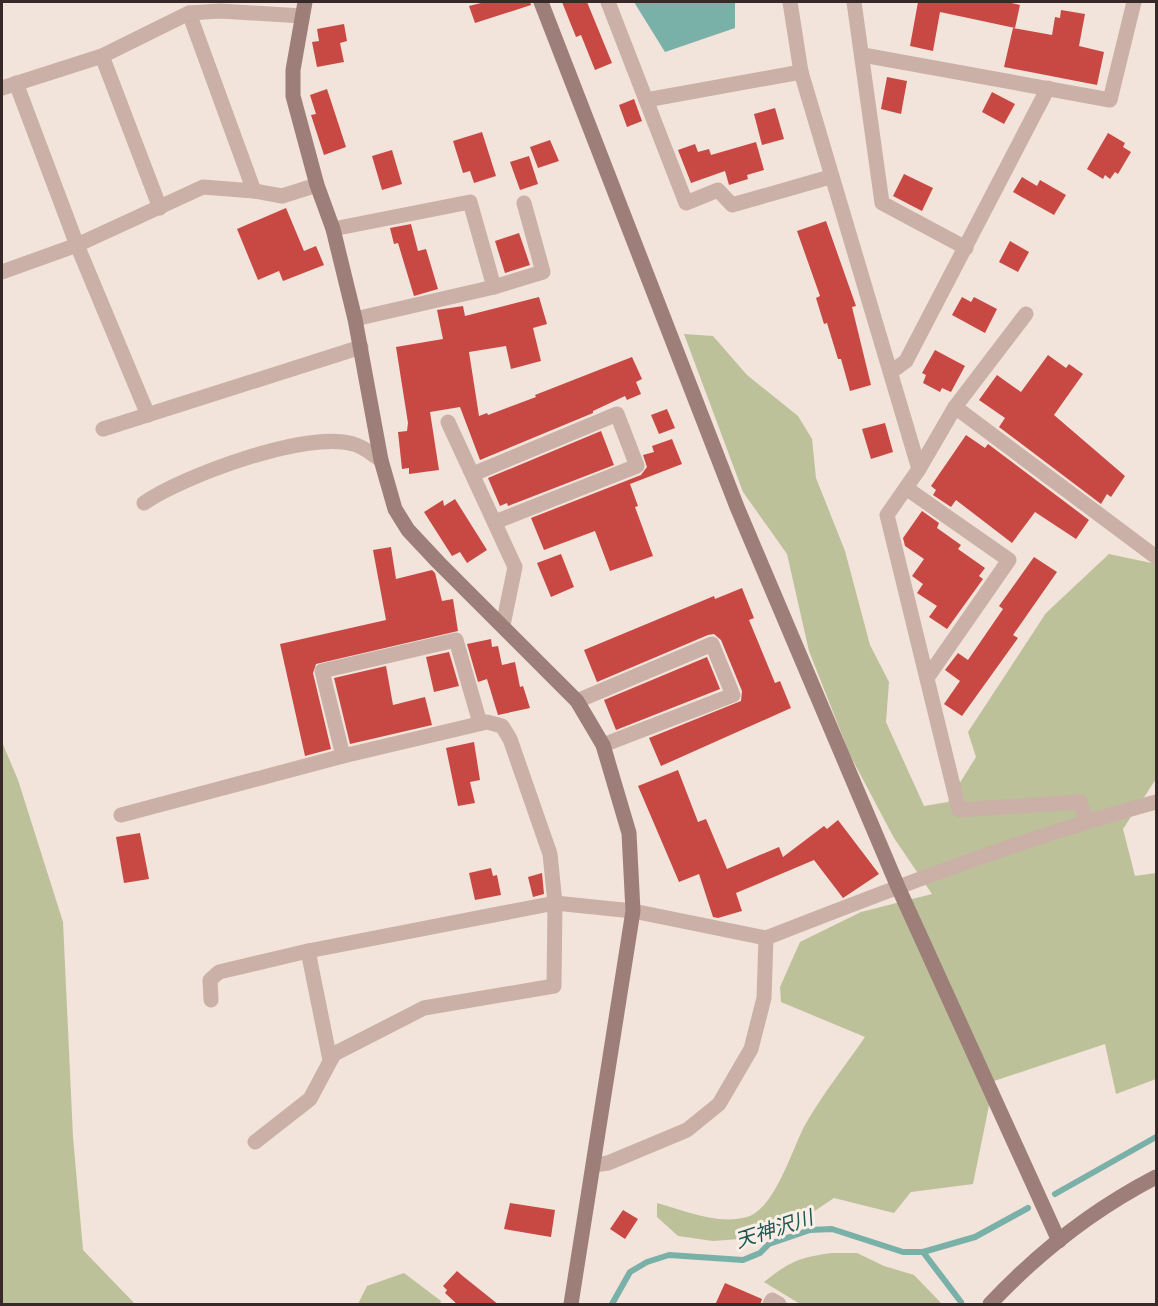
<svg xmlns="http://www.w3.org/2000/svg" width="1158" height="1306" font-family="'DejaVu Sans','Noto Sans JP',sans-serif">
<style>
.green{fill:#bcc19a}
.water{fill:#79b0a7}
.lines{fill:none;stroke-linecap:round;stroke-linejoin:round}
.stream{stroke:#79b0a7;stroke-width:6}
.building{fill:#c84943}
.street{stroke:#cab0a6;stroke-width:15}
.secondary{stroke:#9e7e78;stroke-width:15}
.labels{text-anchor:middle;stroke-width:6;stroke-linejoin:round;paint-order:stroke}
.water-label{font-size:20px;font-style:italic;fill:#1c5951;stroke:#faeee7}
</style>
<rect width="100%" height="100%" fill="#f2e3db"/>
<!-- green -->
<g class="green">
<path d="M684,334l29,2 34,39 51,41 14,23 4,39 29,73 25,94 19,37 -3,40 38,84 24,-4 28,-45 -8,-25 78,-119 63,-59 47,10v215l-33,50 12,47 21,-3v206l-40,15 -11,-50 -111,37 -21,103 -62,8 -17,21 -60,-15 -39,26 -42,14 -40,3 -35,-5 -21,-19v-14c29,8 60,22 90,14 28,-8 45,-68 58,-92 17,-30 40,-59 60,-88l-84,-35 -1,-15 20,-45 61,-30 71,-18 -38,-56 -44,-83 -41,-104 -22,-97 -44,-62z"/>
<path d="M2,742l16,38 45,142 10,215 10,113 52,54h-133z"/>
<path d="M832,1253h25l27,13 30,9 28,29h-142l-36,-22c25,-20 36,-25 68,-29z"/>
<path d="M404,1273l37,28 -1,3h-82l9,-18z"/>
</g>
<!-- water -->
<path class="water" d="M634,2h101v26l-70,24z"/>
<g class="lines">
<!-- stream -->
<g class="stream">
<path d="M1055,1194l101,-57"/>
<path d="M923,1252l38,50"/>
<path d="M612,1304l18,-32 17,-10 22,-7 74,5 17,-7 9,-9 41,-14 22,-1 71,23h20l52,-15 53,-29"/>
</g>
</g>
<!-- building -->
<g class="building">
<path d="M485,2h45l1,3 -56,18 -6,-17z"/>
<path d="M562,2h25l25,61 -17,7 -14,-35 -5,2z"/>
<path d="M918,2h89l13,3 -5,23 -75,-16 -7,39 -23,-5z"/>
<path d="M1061,10l24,4 -6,32 25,6 -7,33 -93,-18 9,-39 39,7 3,-18 5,1z"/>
<path d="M344,24l3,17 -7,2 4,19 -27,5 -5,-25 7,-1 -2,-12z"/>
<path d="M887,77l20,4 -6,33 -20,-5z"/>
<path d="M327,89l19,58 -22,8 -13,-40 5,-1 -6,-19z"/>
<path d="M992,92l23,12 -11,20 -22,-12z"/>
<path d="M634,99l8,22 -15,6 -8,-22z"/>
<path d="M775,108l9,31 -22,6 -8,-31z"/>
<path d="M482,132l14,44 -22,7 -4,-12 -7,2 -10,-32z"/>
<path d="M1108,133l17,10 -2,4 8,5 -13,22 -3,-2 -5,7 -5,-4 -2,4 -16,-10z"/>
<path d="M550,140l9,21 -21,7 -8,-21z"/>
<path d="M756,142l8,28 -17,5 1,4 -19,6 -4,-14 -34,12 -13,-33 17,-6 3,8 11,-3 2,6z"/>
<path d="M392,150l10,34 -20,6 -10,-34z"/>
<path d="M529,156l9,28 -18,6 -10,-28z"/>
<path d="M904,174l29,14 -11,23 -29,-15z"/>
<path d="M1022,177l15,9 3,-6 26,15 -12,20 -41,-23z"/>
<path d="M286,208l18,43 12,-5 8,19 -41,16 -4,-10 -21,9 -21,-51z"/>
<path d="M826,221l30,85 -4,1 19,78 -21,6 -9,-32h-3l-11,-36 -3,1 -8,-26 4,-2 -23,-65z"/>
<path d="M411,224l7,27 8,-2 12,40 -24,7 -16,-53 -4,1 -4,-16z"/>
<path d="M519,233l11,32 -25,8 -10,-32z"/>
<path d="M1010,241l19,11 -11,20 -19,-10z"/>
<path d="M539,297l8,27 -14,4 8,33 -30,8 -5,-23 -37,6 10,64 8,-3 1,2 48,-18 -1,-2 97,-38 10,22 -6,3 5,12 -14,6 -2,-4 -32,15v2l-113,47 -20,-53 -30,5 9,58 -30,4v-6l-7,1 -4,-37 9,-1 1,-8 -12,-76 47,-8 -6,-29 26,-4 2,10z"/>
<path d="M962,297l9,5 3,-5 23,12 -12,24 -33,-18z"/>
<path d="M935,350l30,16 -14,26 -9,-4 -2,4 -17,-9 3,-8 -4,-2z"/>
<path d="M1048,355l18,13 3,-4 14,10 -29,41 71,61 -14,21 -4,-3 -6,10 -102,-77 6,-9 -26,-18 18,-25 24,17z"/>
<path d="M667,409l8,19 -16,6 -8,-19z"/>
<path d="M885,423l8,29 -22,7 -9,-30z"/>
<path d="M601,431l13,34 -106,41 -1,-3 -7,3 -12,-28z"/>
<path d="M966,435l19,13 3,-4 101,76 -13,19 -41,-27 -23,31 -56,-43 -5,7 -18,-12 3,-5 -5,-4z"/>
<path d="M672,439l10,25 -52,20 8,22 -3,1 18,49 -43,15 -15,-40 -51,19 -13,-32 110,-43 6,-8 -4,-12 11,-3 -2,-6z"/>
<path d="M455,499l32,51 -20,13 -7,-11 -8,4 -28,-44 19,-12 1,6z"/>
<path d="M922,511l17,12 -2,5 24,17 -3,4 27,19 -6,8 4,3 -36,50 -18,-12 8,-11 -20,-13 6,-9 -11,-8 12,-17 -19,-13 -2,-8z"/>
<path d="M391,547l5,32 36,-9 3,3 7,28 11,-2 5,32 -142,33 -3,9 18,76 -26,7 -25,-112 106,-24 -13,-70z"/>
<path d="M561,554l13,33 -23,10 -14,-34z"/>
<path d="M1034,557l23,15 -44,63 5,3 -56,78 -18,-12 16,-23 -15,-11 13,-17 10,7 35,-51 -4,-3z"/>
<path d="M742,588l12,30 -5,2 26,63 5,-2 11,27 -130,58 -12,-28 92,-37 1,-10 -21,-51 -7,-6 -6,1 -111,47 -13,-32 130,-54 1,3z"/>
<path d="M491,639l1,8 6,-1 4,19 13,-3 5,25 3,-1 7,22 -32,7 -11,-36 -9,3 -11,-38z"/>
<path d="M449,652l10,34 -25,6 -8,-35z"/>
<path d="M707,657l13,32 -104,41 -12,-30z"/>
<path d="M386,666l7,39 32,-8 7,28 -82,19 -16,-66z"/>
<path d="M474,742l6,38 -10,2 5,21 -17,3 -12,-58z"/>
<path d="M678,770l20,52 8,-3 21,50 52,-22 4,10 41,-31 3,3 11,-9 41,54 -36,24 -29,-38 -78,33 6,18 -24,7 -5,-1 -14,-43 -20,8 -41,-96z"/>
<path d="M140,833l9,46 -25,4 -8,-46z"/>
<path d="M491,868l2,8 4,-1 4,20 -26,5 -6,-27z"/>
<path d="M542,873l2,21 -11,3 -5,-20z"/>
<path d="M510,1203l45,7 -4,27 -47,-8z"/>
<path d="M623,1210l15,9 -13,20 -15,-10z"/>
<path d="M457,1271l7,6 35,28h-41l-13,-12 2,-3 -4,-4z"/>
<path d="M725,1283l37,16 -2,6h-45z"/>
</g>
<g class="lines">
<!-- street -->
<g class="street">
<path d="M608,2l78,201 32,-13 14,15 98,-28"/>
<path d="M790,2l11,70 118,397"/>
<path d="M854,2l28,201 84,45"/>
<path d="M189,13l65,178"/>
<path d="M863,55l247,45 24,-98"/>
<path d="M102,56l58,152"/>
<path d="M16,83l61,162 71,170"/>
<path d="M2,88l100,-32 87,-43 31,-2 82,5"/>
<path d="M646,100l155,-28"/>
<path d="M333,229l137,-27 24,85"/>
<path d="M2,272l75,-27 126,-58 51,4 28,5 35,-11"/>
<path d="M1026,314l-71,93 -36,62 -32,46 72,295 121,-8 6,19"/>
<path d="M355,319l139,-32 49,-15 -19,-69"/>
<path d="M891,372l15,-11 142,-273"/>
<path d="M955,407l201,150"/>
<path d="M448,422l67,145 -12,58"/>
<path d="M103,429l258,-82"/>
<path d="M473,474l144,-60 20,52 -142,56"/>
<path d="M906,488l103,72 -82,118"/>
<path d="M144,503c39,-27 163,-73 209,-59 10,2 20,11 28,16"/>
<path d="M577,701l135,-57 21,51 -130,50"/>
<path d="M121,815l222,-59"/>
<path d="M308,951l22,109"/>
<path d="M211,1000l-1,-20 9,-8 89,-21 247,-48 78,8 133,27"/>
<path d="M255,1142l55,-43 24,-45 90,-46 130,-22 1,-83 -5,-49 -40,-115 -8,-13 -15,-4 -144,34 -21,-85 134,-31 24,83"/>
<path d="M594,1165l14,-2 79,-33 32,-26 32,-55 13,-51 2,-60c128,-50 257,-100 390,-136"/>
<path d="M770,1304l2,-4 7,4"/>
</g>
<!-- secondary -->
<g class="secondary">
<path d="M305,2l-12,68v26l24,89 16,44 22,90 26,141 14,49 13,21 30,32 139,139 26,44 26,88 4,78 -62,393"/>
<path d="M541,2l196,505 161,380 161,354"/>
<path d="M990,1304c48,-51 104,-95 166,-127"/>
</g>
</g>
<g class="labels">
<!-- water labels -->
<g class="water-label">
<text transform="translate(774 1229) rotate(-18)" y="7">天神沢川</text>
</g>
</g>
<!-- border -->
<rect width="1158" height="1306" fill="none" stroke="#372927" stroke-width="6"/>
</svg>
